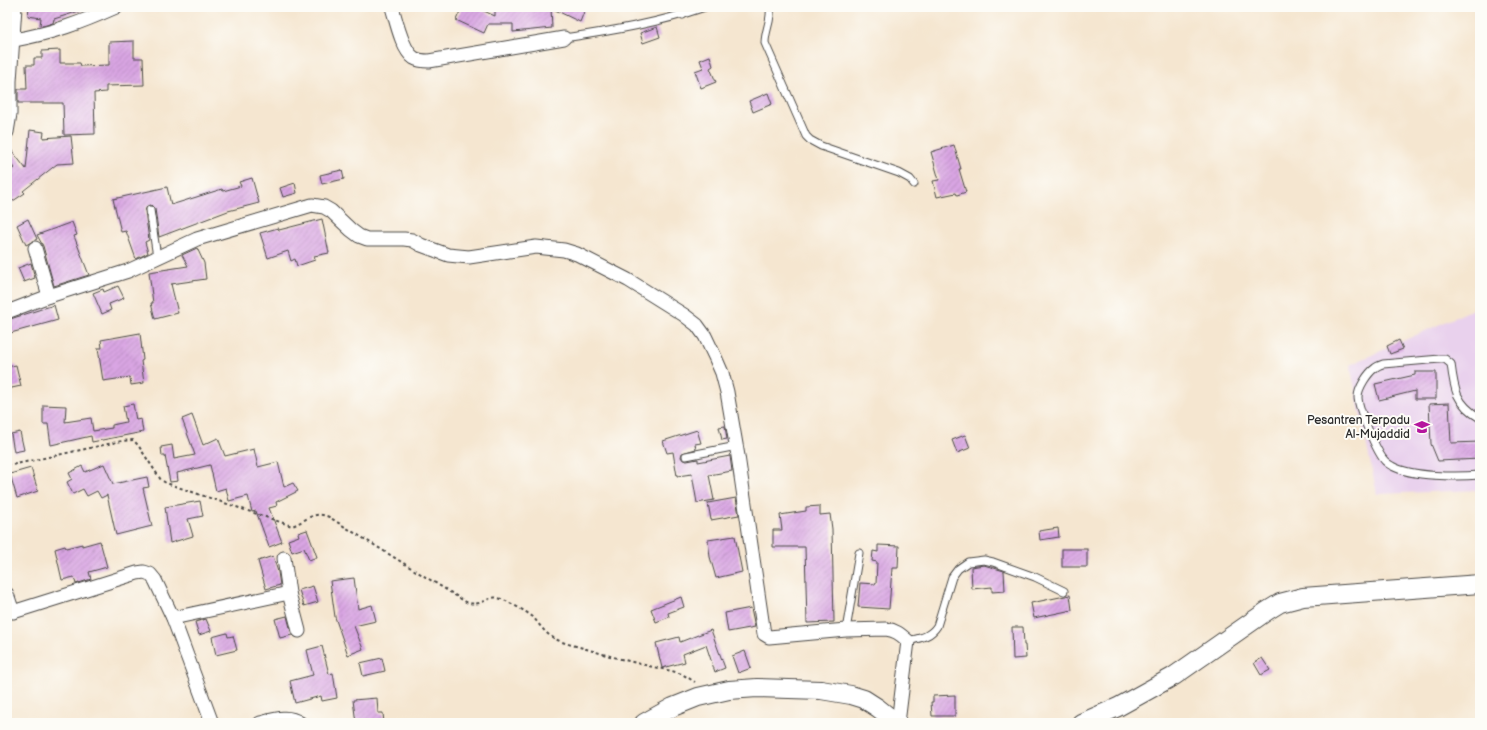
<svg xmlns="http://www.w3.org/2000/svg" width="1487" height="730" font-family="'Balsamiq Sans',sans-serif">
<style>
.built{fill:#e9d1ed}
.building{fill:url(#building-hatch)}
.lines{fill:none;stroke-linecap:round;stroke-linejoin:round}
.lane-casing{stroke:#494744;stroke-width:9}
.street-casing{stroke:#494744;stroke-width:15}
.secondary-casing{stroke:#494744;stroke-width:20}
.path{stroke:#494744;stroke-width:2;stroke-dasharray:3 3;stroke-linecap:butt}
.lane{stroke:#fff;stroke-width:7}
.street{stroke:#fff;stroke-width:13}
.secondary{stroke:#fff;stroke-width:18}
.labels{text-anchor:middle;stroke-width:4;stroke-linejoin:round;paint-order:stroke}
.poi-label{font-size:12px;fill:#2b2b2b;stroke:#fdfcf7;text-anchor:end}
</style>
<defs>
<pattern id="building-hatch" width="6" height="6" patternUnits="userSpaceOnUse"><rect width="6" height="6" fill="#d9a5e3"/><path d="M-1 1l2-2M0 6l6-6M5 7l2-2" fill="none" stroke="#b087b8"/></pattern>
</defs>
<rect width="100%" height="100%" fill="#fdfcf7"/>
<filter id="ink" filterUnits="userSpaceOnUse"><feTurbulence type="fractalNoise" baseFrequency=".025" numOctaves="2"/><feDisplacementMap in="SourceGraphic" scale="8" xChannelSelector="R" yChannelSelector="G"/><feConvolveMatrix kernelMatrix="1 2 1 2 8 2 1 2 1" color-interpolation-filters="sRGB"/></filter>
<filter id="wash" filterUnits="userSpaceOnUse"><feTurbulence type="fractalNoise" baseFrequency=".012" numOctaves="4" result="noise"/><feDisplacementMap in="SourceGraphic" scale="16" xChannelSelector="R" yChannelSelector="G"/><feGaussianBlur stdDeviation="0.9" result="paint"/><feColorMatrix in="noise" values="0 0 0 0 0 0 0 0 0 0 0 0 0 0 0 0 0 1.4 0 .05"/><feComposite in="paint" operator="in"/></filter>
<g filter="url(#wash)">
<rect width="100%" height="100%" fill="#f5e6d0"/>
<!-- built -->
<path class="built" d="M1480,306v184l-103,4 -27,-129z"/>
<g id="blocks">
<!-- building -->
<g class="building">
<path d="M29,7h56l1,2 -32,10 -1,4 -10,3 -3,-1 1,-7 -13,-2z"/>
<path d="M462,7h13l20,9v-9h91l-6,15 -29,-14 1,20 -39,4v-8h-25l-4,9 -28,-13z"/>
<path d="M657,27l3,10 -17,6 -3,-10z"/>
<path d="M134,41v17h9l1,27 -38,1v6l-12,1 1,41 -31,1 -1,-32h-45v-14h9l-1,-24h8v-7h8v-7l18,-1v13h20l1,3 28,-1v-23z"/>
<path d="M710,56l3,10 -3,2 6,14 -15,6 -6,-17 8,-3 -3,-8z"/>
<path d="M768,93l4,11 -19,8 -4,-11z"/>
<path d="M30,130l14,2 -1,6 28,-2 3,27 -17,1 -34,27 2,2 -18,12v-31l7,-6 -7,-9v-10l2,-2 17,22z"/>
<path d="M954,145l7,24h-2l7,23 -9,3 -1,-2 -19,4 -4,-16 6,-1 -8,-28z"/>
<path d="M342,170l2,9 -22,5 -2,-9z"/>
<path d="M252,178l7,25 -31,8 -69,26 -4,-28 -4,-4 -4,1 -2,5 4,29 -4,2 3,11 -12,6 -10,-28 -5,1 -8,-33 54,-12 4,18 51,-16 1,2 18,-5 -2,-4z"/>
<path d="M295,183l2,10 -14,4 -3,-9z"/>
<path d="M28,219l9,20 -11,6 -9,-20z"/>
<path d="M322,219l7,34 -15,3 1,4 -18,6 -2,-7 -4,2 -3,-10 -20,7 -8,-25 18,-5 1,2z"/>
<path d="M72,222l5,13 -3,1 15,39 -35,11 -11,-40 -6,-11z"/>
<path d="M197,248l7,15 2,16 -35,5 7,29 -23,6 -4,-16h2l-4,-31 39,-6 -6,-11z"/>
<path d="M31,263l4,15 -11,4 -6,-14z"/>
<path d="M118,286l6,12 -15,6 2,6 -9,4 -9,-21 10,-4 1,3z"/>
<path d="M54,305l4,15 -51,14v-14z"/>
<path d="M140,333l3,27 -2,1 3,22 -13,2 -1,-8 -27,4 -5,-33h4l-1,-8z"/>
<path d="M1399,340l4,9 -13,5 -3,-8z"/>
<path d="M16,365l5,21 -14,3v-22z"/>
<path d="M1415,372h21v27h-21v-8l-36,9 -4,-16 40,-9z"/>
<path d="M1449,403l2,40 29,-1v17l-42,2 -7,-17 -2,-40z"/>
<path d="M133,404l3,16 5,-1 2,13 -51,10 -1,-6 -40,9 -3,-21h-5v-19l23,1 -1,16 26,-4 2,13 19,-3v-3l14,-3 -3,-16z"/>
<path d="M192,415l11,30 15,-7 7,18 29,-7 4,18 20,-5 6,25 9,-4 5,8 -22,11 1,4 -8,2 13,34 -13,5 -13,-36 -4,1 -4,-16 -19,5 -3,-13 -10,3 -6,-26 -33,8 1,8 -8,1 -5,-26h-3l-1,-9 11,-2 2,14 21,-4 -13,-36z"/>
<path d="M725,426l2,13 -5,1 -3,-13z"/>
<path d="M697,430l4,13 -6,1 1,5 -14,4 -1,4 2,3 4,1 11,-2v3l32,-6 2,15 -23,4 5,25 -17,3 -5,-29 -15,2 -4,-24 -6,1 -4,-12z"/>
<path d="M20,432l4,18 -10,2 -3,-18z"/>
<path d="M965,435l5,13 -13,5 -5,-13z"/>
<path d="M104,464l9,20 34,-7 2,10 -6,1 9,38 -36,9 -9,-40 -6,3 -4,-7 -10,5 -4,-7 -10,5 -6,-12 5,-3 -3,-6 13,-7 3,6z"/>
<path d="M31,468l7,23 -21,7 -7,-24z"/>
<path d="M736,498l3,17 -28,5 -3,-17z"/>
<path d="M200,501l3,15 -15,3 5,17 -23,7 -5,-36z"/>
<path d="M820,506v9l10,-1 2,15 2,93 -27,1 -2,-76h-32v-17h9l-2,-15 26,-4v-4z"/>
<path d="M1058,528l1,9 -19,3 -1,-9z"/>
<path d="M307,530l10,27 -8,3 -5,-12 -12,4 -4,-12 11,-4 -1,-3z"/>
<path d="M735,536l7,36 -26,6 -6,-21 -2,-17z"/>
<path d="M100,541l7,26 -18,5 2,7 -15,5 -2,-7 -12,3 -7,-31 10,-3 1,2 16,-4v2z"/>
<path d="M878,545l21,1 -1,22h-6l-3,41 -31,-2 2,-24 16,1 1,-22 -5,-1 1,-10 5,1z"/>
<rect x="1062" y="549" width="25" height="18"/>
<path d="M273,556l5,16 2,13 -14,4 -8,-28z"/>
<path d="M984,565l20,6 1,20 -13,1v-5l-20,2 -1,-22z"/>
<path d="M354,578l4,31 14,-4 4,16 -22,5 9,23 -15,6 -13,-38 -5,-36z"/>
<path d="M313,586l5,16 -14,4 -5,-16z"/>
<path d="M1070,595l2,15 -38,8 -3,-15z"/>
<path d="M681,597l3,10 -16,6 1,4 -13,5 -5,-13z"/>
<path d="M751,608l4,19 -27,5 -3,-19z"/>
<path d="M287,616l5,19 -12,3 -5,-19z"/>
<path d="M206,619l5,12 -12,4 -4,-13z"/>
<path d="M1012,627h11l1,18h1l1,13 -13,1z"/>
<path d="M711,630l14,38 -10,4 -9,-27 -23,9 2,8 -23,6 -6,-25 23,-6 1,5z"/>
<path d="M227,633l1,4 5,-1 4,14 -21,5 -4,-18z"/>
<path d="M322,646l7,28 4,-1 4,25 -15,3 -1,-5 -26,7 -5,-22 23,-6 -6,-25z"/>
<path d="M745,651l6,17 -13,5 -6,-17z"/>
<path d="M382,658l3,13 -22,5 -3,-13z"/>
<path d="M1262,658l8,12 -9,5 -7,-12z"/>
<path d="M955,695v21h-23l-1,-14h2v-6z"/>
<path d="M377,698l1,15h5l1,10h-28l-3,-23z"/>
</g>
</g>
</g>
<g filter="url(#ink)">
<use href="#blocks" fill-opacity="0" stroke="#494744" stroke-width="1"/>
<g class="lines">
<defs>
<g id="lane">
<path d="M677,7l6,8"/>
<path d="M770,7c2,13 -5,23 -5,36l41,93 4,4 11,6 78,27 11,6 4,5"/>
<path d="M564,38c48,-7 95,-15 141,-31"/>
<path d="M150,210l7,47"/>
<path d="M1480,418c-24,-14 -26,-29 -29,-54l-6,-5h-5l-57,5c-3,1 -6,2 -8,4 -7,5 -17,20 -17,29 0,11 19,56 27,64 2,2 5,4 7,5 20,11 65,11 88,9"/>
<path d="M686,456l51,-10"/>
<path d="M846,630l13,-77"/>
<path d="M908,641c12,-3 22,-4 29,-15l15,-49 6,-8 10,-7 16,-2 9,2 42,15 29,14"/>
</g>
<g id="street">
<path d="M392,7c4,13 10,43 22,51 5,3 10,3 15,3l135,-23"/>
<path d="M14,40c39,-7 66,-17 102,-33"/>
<path d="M7,132l3,-18v-33l5,-74"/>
<path d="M35,248l14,48"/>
<path d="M7,312l42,-16 79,-25 69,-32 115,-34 12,2 7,4 20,19 8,6 8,3h37l8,1 9,5 27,10 21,2 67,-10 28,3 13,4 51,26 56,35 13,10 8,11 10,21 7,16 5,19 11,64 26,178 5,3 77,-7 40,-1c10,1 15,6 22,12l-10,82"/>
<path d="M284,558l5,35 10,38"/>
<path d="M7,594l6,18 124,-39 7,-1 6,2 5,6 18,38 39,105"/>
<path d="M173,618l116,-25"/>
<path d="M260,723c13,-3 27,-9 40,0"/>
</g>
<g id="secondary">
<path d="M644,723l29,-16 25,-10 31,-7 28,-2 64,2 30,5 13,4 14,9 19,15"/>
<path d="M1081,723l37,-16 56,-31 93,-65 13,-8 23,-6 177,-13"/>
</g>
</defs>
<!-- lane casing -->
<use href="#lane" class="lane-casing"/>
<!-- street casing -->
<use href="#street" class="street-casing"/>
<!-- secondary casing -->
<use href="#secondary" class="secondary-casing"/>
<!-- path -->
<path class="path" d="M7,466l115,-25 11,-1 5,5 23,35 5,3 126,43c14,-5 21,-16 37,-9l137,85c17,6 21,-7 32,-4 8,2 29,14 35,19 6,7 11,15 19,20 9,6 21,8 31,11 29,9 59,17 89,23l10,3 13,8"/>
<!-- lane -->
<use href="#lane" class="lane"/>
<!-- street -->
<use href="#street" class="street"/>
<!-- secondary -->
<use href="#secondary" class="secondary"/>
</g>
</g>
<!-- icons -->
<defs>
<symbol id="school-bare" viewBox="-9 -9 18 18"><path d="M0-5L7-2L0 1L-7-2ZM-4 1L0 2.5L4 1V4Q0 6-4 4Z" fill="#b5179e" stroke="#fdfcf7" stroke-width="2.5" paint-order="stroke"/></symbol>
</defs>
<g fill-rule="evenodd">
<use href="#school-bare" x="1411" y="416" width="22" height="22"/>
</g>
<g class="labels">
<!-- poi labels -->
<g class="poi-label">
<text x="1410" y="424">Pesantren Terpadu<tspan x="1410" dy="14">Al-Mujaddid</tspan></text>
</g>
</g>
<!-- margin -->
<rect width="1487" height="730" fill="none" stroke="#fdfcf7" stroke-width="24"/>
</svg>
